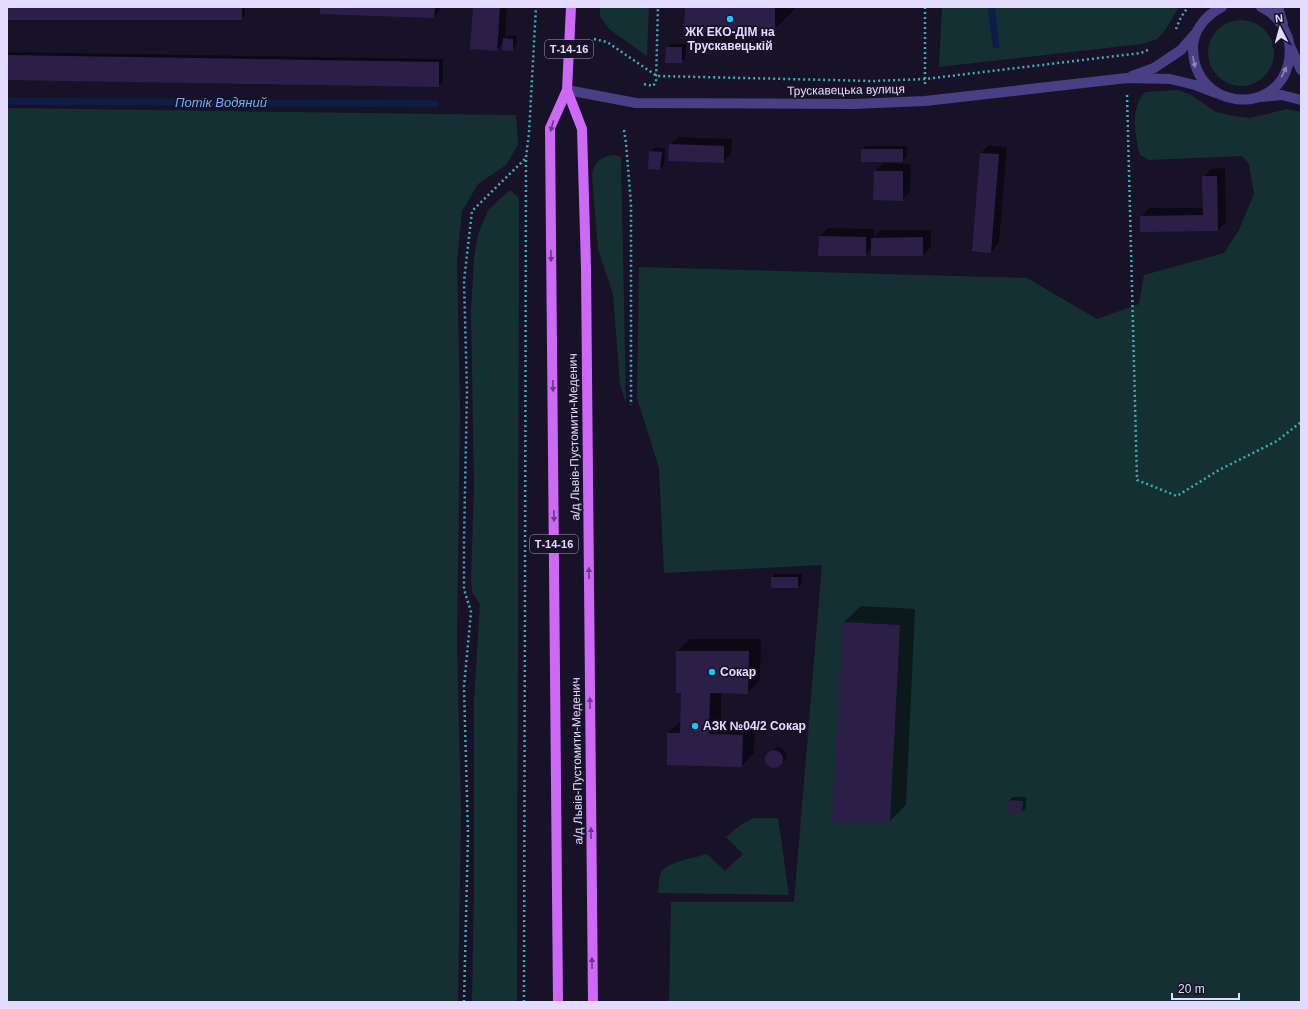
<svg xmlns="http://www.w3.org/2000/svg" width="1308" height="1009" font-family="Helvetica,sans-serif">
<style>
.green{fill:#153032}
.shadow{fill:#0007}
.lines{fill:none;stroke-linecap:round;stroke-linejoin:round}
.stream{stroke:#0e1d45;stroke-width:7}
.building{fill:#2b1f48}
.path{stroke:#37b1b5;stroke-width:2.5;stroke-dasharray:2 3;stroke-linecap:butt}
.street{stroke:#483f85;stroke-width:10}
.primary{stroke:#ce68f7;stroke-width:10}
.oneway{fill:#8d85bb}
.oneway2{fill:#6a3985}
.poi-dot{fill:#12c8f2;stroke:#181228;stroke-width:1.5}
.labels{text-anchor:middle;stroke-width:3.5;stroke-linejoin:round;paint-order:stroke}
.shield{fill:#181228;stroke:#a59fbd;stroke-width:1}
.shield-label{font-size:11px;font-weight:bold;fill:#e2dbfd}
.poi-label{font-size:12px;font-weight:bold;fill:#e2dbfd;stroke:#181228;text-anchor:start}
.street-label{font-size:12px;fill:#e2dbfd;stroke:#181228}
.water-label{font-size:13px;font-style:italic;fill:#6facf7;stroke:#181228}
</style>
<rect width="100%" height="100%" fill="#181228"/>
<!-- green -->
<g class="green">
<path d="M600,7h49l-2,49 -38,-27 -9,-13z"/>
<path d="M942,7h237l-13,22 -9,10 -15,5 -203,23z"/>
<circle cx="1241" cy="53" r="33"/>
<path d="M1178,90l13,5 25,17 18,4 16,2 37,-9 14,3v890h-632l2,-100h123l28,-337 -158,8 -5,-105 -22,-70 2,-131 388,11 70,41 42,-15 5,-29 80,-22 15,-23 15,-36 -5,-30 -7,-8 -93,4 -9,-5c-5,-18 -10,-48 5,-63z"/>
<path d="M7,108l509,7 2,30 -12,20 -28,19 -16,27 -5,49 3,151 -3,232 4,168 -3,191h-451z"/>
<path d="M614,155l7,2 5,246 -6,-19 -7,-90 -15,-45 -6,-73c1,-13 9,-20 22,-21z"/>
<path d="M510,190l9,8 -2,804h-45l2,-114v-187l6,-97 -8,-12 -1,-14 3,-91 -3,-176 3,-53 4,-24 11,-25z"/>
<path d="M754,818h24l11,77 -131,-2c1,-7 0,-16 4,-22 8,-10 32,-13 45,-17l18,17 18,-17 -17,-17 16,-13z"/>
</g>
<!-- shadow -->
<g class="shadow">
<path d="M7,7h238v8l-4,4h-234z"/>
<path d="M321,7h121l-8,10z"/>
<path d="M474,7h33l-2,31 3,-3 9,1 -1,10 -4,4 -8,-8 -8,8z"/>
<path d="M686,7h111l-23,23z"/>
<path d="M670,44h16l-1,15 -4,3 -14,-15z"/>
<path d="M7,52l436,7v23l-4,4 -432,-7z"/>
<path d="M678,137l54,2 -1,15 -8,8 -53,-17z"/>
<path d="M989,145l18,2 -8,96 -8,9 -10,-99z"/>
<path d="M866,146h41v11l-4,4 -41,-11z"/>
<path d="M654,148h11l-1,17 -4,4 -10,-17z"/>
<path d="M883,163l28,1 -1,28 -8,8 -27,-29z"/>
<path d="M1225,168l1,54 -8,8 -77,-13 8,-9h54v-31l8,-8z"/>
<path d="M828,228l46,1v8l6,-7h51v17l-8,8 -51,-7 -7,7 -45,-19z"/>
<path d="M775,574h27v9l-4,4 -26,-9z"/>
<path d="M861,606l54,3 -9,196 -16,16 -46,-199z"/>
<path d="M690,639h71l-1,41 -12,13h-27v29l34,1 -1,30 -12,13 -74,-33 13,-12 1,-29 -5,-41z"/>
<path d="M777,747l4,1 4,3 2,4 -2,5 -5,4 -4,3 -5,-1 -3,-3 -1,-4 1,-5z"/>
<path d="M1013,797h13v11l-4,4 -13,-11z"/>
</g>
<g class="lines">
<!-- stream -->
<g class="stream">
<path d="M991,7l5,38"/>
<path d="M7,101l428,3"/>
</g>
</g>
<!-- building -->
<g class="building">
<rect x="7" y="7" width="235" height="13"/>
<path d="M320,7h115l-1,11 -114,-4z"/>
<path d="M473,7h27l-3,44 -27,-2z"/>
<path d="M685,7h90v24l-91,1z"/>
<path d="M503,38l10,1v12l-11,-1z"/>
<path d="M666,47h16v16h-17z"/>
<path d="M7,55l432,7v25l-432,-7z"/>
<path d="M669,144l55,2v17l-56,-2z"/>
<rect x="861" y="149" width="42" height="13"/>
<path d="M649,151l13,1 -2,18 -12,-1z"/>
<path d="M980,153l19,1 -8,99 -19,-2z"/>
<path d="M874,171h29v30l-30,-1z"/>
<path d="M1202,176h15l1,55 -78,1v-16l63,-1z"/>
<path d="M819,236l47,1v19h-48z"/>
<path d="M923,237v19h-52v-18z"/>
<rect x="771" y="577" width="27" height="11"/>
<path d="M843,622l57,3 -10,197 -58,-1z"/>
<path d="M676,651h73l-1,43 -38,-1 -1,41 34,1 -1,32 -75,-2v-32h13l1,-40h-5z"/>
<circle cx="774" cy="759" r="9"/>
<path d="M1008,800l15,1 -1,12h-14z"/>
</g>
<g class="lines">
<!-- path -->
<g class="path">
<path d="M1176,29l5,-12 7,-10"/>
<path d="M594,39l13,3 50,34 216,5 52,-2 216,-26 9,-4"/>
<path d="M644,84l9,2 3,-4 2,-75"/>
<path d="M925,84v-77"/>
<path d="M1127,95l10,385 40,16 42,-26 58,-29 24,-19"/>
<path d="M624,130l2,13 5,61v201"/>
<path d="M464,1002l4,-167 -4,-148 7,-75 -7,-23v-48l3,-150 -3,-110 8,-70 54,-53"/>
<path d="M524,1002l2,-845 3,-24 7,-126"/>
</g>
<!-- street -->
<g class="street">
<path d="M1222,7c-16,8 -30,24 -29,43 2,59 81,67 95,15 2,-9 3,-18 0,-27 -5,-14 -14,-25 -27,-31"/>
<path d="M1278,7l5,17"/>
<path d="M1291,48l10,22"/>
<path d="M1132,76l22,-8 27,-18 13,-15"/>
<path d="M567,90l69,13 217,1 72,-3 202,-23 43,1 25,6 21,8"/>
<path d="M1261,97l21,-2 19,5"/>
</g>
<!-- primary -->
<g class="primary">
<path d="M567,90l15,39 4,139 7,734"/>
<path d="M558,1002l-8,-874 17,-38 4,-83"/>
</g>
</g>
<!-- one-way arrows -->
<defs><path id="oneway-solid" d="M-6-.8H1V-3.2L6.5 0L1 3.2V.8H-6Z"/></defs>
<g class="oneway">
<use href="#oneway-solid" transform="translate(1194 62) rotate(78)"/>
<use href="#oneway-solid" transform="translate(1284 72) rotate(-64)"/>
</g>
<g class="oneway2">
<use href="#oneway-solid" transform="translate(552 126) rotate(105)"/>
<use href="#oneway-solid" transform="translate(551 256) rotate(89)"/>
<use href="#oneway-solid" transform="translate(553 386) rotate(89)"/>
<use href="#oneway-solid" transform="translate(554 516) rotate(89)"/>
<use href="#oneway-solid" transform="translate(589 573) rotate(-91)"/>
<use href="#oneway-solid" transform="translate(590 703) rotate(-91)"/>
<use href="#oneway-solid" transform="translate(591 833) rotate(-91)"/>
<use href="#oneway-solid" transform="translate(592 963) rotate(-91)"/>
</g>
<!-- markers -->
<g class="poi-dot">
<circle cx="730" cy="19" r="4"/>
<circle cx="712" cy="672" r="4"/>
<circle cx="695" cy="726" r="4"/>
</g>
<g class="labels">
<!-- shield labels -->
<g class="shield">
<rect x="545" y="40" width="48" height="18" rx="3"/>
<rect x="530" y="535" width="48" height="18" rx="3"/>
</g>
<g class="shield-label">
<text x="569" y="53">Т-14-16</text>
<text x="554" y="548">Т-14-16</text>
</g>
<!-- poi labels -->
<g class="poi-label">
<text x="730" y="36" text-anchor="middle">ЖК ЕКО-ДІМ на<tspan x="730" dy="14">Трускавецькій</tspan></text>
<text x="720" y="676">Сокар</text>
<text x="703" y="730">АЗК №04/2 Сокар</text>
</g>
<!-- street labels -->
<g class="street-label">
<text transform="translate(846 90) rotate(-1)" y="4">Трускавецька вулиця</text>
<text transform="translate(574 437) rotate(-91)" y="4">а/д Львів-Пустомити-Меденич</text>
<text transform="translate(577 761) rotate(-91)" y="4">а/д Львів-Пустомити-Меденич</text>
</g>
<!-- water labels -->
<g class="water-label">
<text x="221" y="107">Потік Водяний</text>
</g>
</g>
<!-- border -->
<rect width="1308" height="1009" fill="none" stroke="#e2dbfd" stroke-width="16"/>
<!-- north arrow -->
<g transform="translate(1280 28) rotate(354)" stroke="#181228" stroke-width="3" paint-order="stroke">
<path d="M0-3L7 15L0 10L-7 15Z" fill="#e2dbfd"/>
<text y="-6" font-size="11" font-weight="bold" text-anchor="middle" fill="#e2dbfd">N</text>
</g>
<!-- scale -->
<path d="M1172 993v6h67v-6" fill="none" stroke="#e2dbfd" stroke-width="2"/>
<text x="1178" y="993" font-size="12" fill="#e2dbfd" stroke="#181228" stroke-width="3" paint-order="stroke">20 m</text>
</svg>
